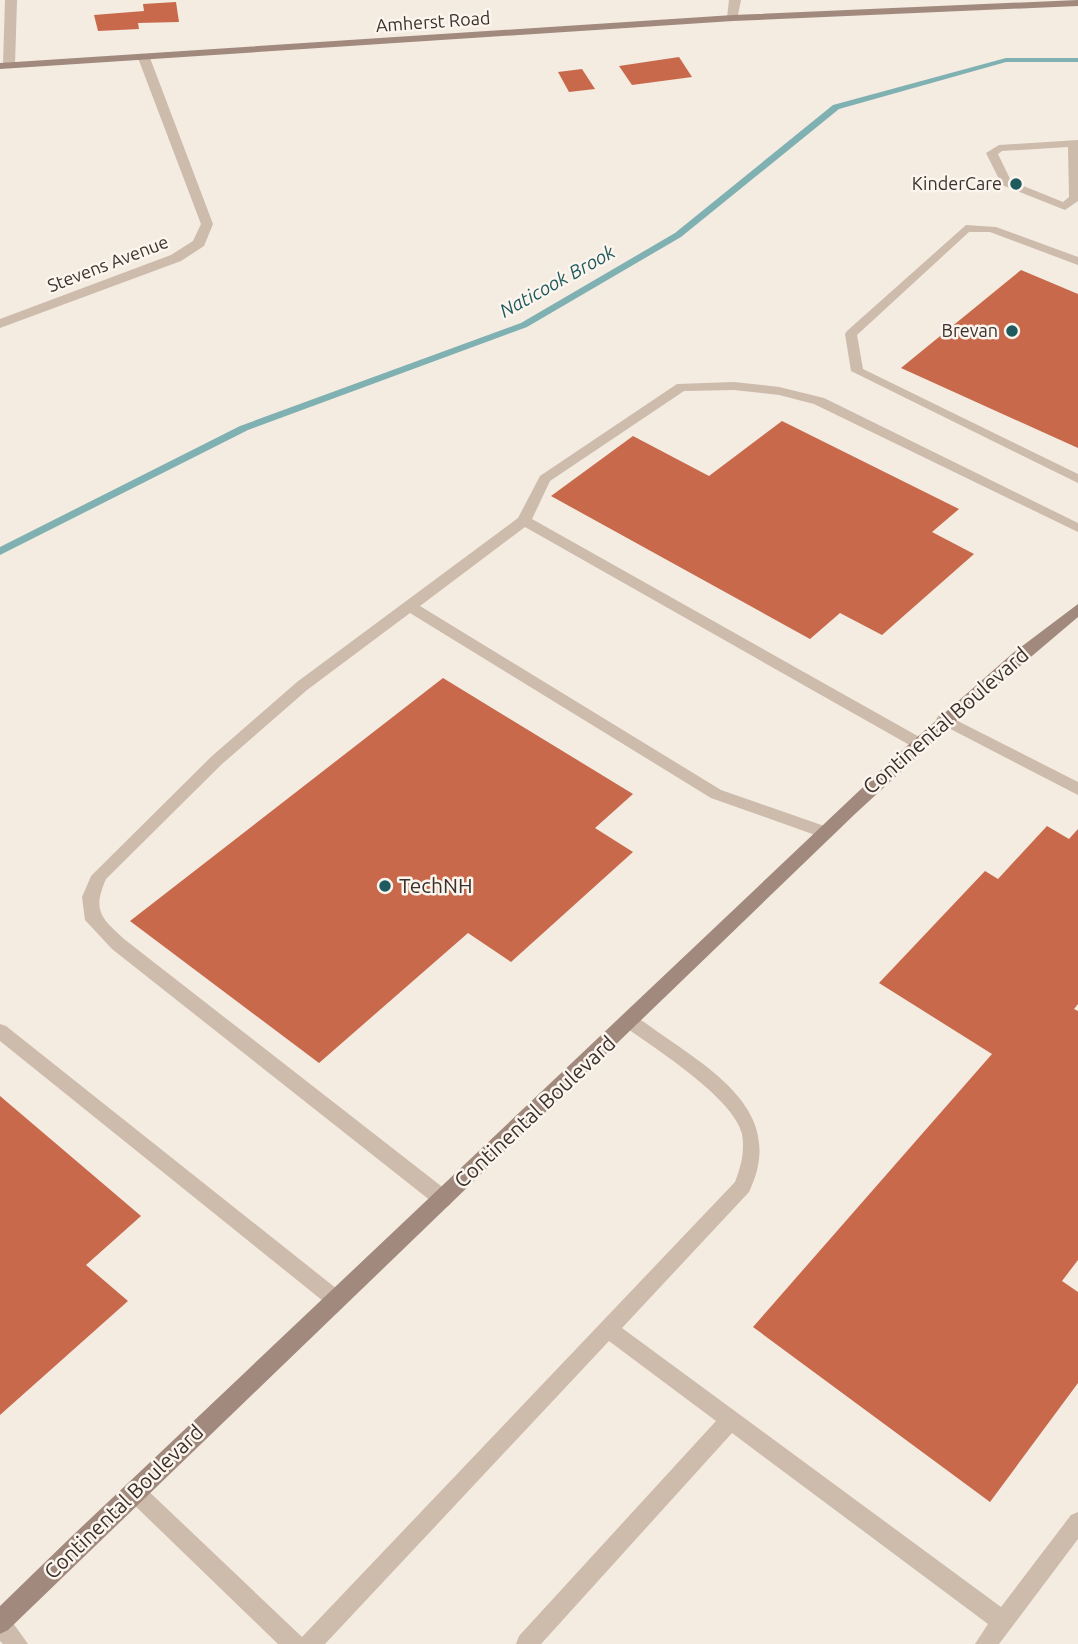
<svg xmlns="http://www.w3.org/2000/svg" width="1078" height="1644" font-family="Ubuntu,sans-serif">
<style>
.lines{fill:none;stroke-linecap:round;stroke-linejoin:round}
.stream{fill:#7fb0b2;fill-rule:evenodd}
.building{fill:#c8694b}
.lane{fill:#cdbbac;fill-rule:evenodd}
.street{fill:#cdbbac;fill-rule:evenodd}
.secondary{fill:#a18a7d;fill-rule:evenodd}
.poi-dot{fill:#1f5a5e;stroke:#fbf5ee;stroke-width:2.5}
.labels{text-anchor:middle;stroke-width:5;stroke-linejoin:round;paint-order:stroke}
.far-street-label{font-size:18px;fill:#3b302b;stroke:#fbf5ee}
.far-poi-label{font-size:18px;fill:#3b302b;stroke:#fbf5ee;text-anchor:end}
.far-water-label{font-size:19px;font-style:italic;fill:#1f5a5e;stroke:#fbf5ee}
.street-label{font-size:21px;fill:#3b302b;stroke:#fbf5ee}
.poi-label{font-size:21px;fill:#3b302b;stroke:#fbf5ee;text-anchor:start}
</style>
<rect width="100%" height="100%" fill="#f4ebe1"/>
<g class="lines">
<!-- stream -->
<path class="stream" d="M1006,58h72v4h-72l-167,47 -158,128 -154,90 -279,103 -248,125v-8l240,-121 281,-103 154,-90 158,-128z"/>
</g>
<!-- building -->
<g class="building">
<path d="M176,2l3,20 -41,1 1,6 -41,2 -4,-16 50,-4 -1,-7z"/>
<path d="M679,57l13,20 -60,8 -13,-19z"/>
<path d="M582,69l13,20 -26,3 -11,-20z"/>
<path d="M1021,270l57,24v154l-177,-80z"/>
<path d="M782,421l177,88 -27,23 42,22 -92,81 -42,-22 -30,26 -259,-143 82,-60 76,40z"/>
<path d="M443,678l190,116 -38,34 38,24 -122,110 -43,-29 -149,130 -189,-142z"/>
<path d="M1047,826l22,13 9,-10v175l-4,5 4,2v249l-16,21 16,11v91l-88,119 -237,-175 239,-273 -113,-71 106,-112 13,8z"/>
<path d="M0,1096l141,120 -55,49 42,36 -128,114z"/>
</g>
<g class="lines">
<!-- lane -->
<g class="lane">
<path d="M1078,140v61l-13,9 -63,-25 -16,-32 13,-8zM1068,147l1,50 -6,5 -52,-21 -13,-27 4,-3z"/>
<path d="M966,225l30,2 82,30v8l-88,-33h-21l-112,103 6,34 215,105v9l-227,-112 -6,-37 2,-3z"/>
<path d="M734,382l45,5 45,11 254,125v9l-264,-128 -35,-9 -45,-5 -50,1 -134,90 -18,38 391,220 3,4 -3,4h-10l-388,-220 -105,79 301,184 109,38 2,4 -2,4h-12l-107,-38 -301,-185 -103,77 -85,74 -116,115c-14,32 -5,39 18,60l326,254 2,6 -2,6 -7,2 -7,-2 -324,-256 -27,-29 -3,-23 9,-21 121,-120 85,-74 221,-164 22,-42 137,-92z"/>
<path d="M944,714l134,68v13l-139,-72 -3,-4 3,-4z"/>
<path d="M630,1014l14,8c58,43 146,85 105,170l-127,136 379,279 70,-92 7,-3v27l-79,105h-24l13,-20 -256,-191 -191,211h-25l3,-8 197,-215 -107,-80 -284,303h-47l-151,-146 -3,-7 3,-7 7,-3 7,3 161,153 433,-455c6,-16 10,-31 7,-48 -8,-36 -88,-86 -118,-108l-3,-5 3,-5z"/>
<path d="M0,1024l6,2 336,267 3,6 -3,6 -7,3 -7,-3 -328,-264z"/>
<path d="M0,1613l8,3 20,28h-25l-3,-3z"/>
</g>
<!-- street -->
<g class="street">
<path d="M5,0h12l-2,65 -6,3 -6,-3z"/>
<path d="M729,0h12l-4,20 -10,-2z"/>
<path d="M144,55l6,3 63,166 -9,22 -23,15 -181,67v-9l171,-64 22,-14 8,-17 -63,-166z"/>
</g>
<!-- secondary -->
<g class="secondary">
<path d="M1078,0v6l-345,15 -733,48v-6l733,-48z"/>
<path d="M1078,604v13l-111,94 -112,103 -847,816 -8,4v-28l70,-68 828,-784 115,-101z"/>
</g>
</g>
<!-- markers -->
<g class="poi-dot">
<circle cx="1016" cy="184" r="7"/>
<circle cx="1012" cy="331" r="7"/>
<circle cx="385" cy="886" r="7"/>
</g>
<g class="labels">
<!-- far-street labels -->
<g class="far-street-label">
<text transform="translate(433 22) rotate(-4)" y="6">Amherst Road</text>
<text transform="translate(108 264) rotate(-21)" y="6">Stevens Avenue</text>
</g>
<!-- far-poi labels -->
<g class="far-poi-label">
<text x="1002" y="190">KinderCare</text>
<text x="998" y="337">Brevan</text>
</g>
<!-- far-water labels -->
<g class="far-water-label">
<text transform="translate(557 281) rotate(-29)" y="7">Naticook Brook</text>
</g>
<!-- street labels -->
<g class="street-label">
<text transform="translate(946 721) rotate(-41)" y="7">Continental Boulevard</text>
<text transform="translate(535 1112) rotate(-43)" y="7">Continental Boulevard</text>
<text transform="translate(124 1502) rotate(-44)" y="7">Continental Boulevard</text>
</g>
<!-- poi labels -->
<g class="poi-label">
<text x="399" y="893">TechNH</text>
</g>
</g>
</svg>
